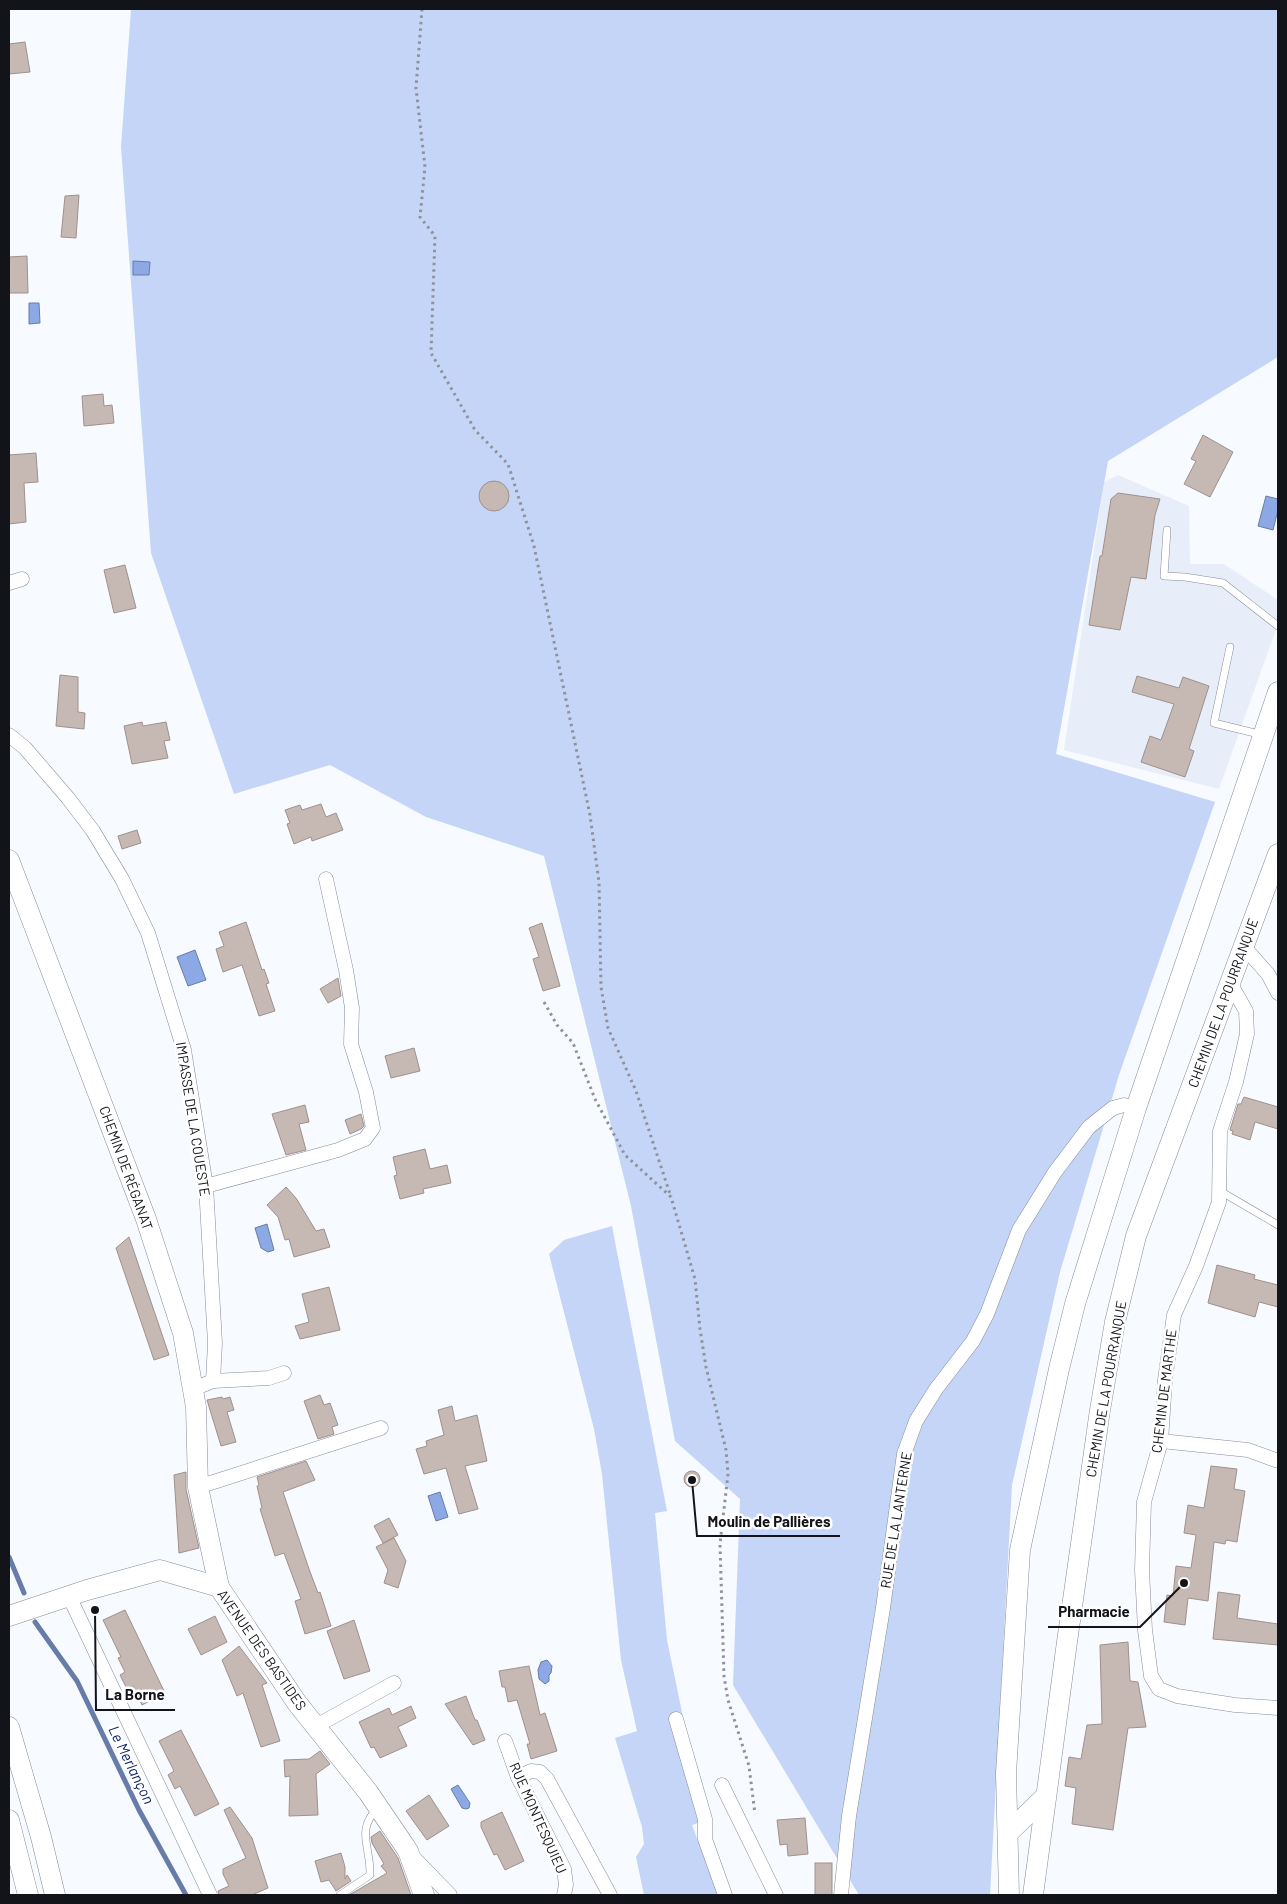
<svg xmlns="http://www.w3.org/2000/svg" width="1287" height="1904" font-family="Barlow,sans-serif">
<style>
.built{fill:#e8eef9}
.green{fill:#c4d5f8}
.water{fill:#8ca8e5;stroke:#677ca8}
.lines{fill:none;stroke-linecap:round;stroke-linejoin:round}
.stream{stroke:#677ca8;stroke-width:5}
.building{fill:#c6b8b2;stroke:#9f918c}
.lane-casing{stroke:#868c98;stroke-width:8}
.street-casing{stroke:#868c98;stroke-width:15}
.secondary-casing{stroke:#868c98;stroke-width:21}
.path{stroke:#909297;stroke-width:3;stroke-dasharray:2.5 4;stroke-linecap:butt}
.lane{stroke:#fff;stroke-width:7}
.street{stroke:#fff;stroke-width:14}
.secondary{stroke:#fff;stroke-width:20}
.labels{text-anchor:middle;stroke-width:5;stroke-linejoin:round;paint-order:stroke}
.street-label{font-size:14px;fill:#121419;stroke:#fff}
.water-label{font-size:15px;font-style:italic;fill:#0c2369;stroke:#fff}
.leader{fill:none;stroke:#121419;stroke-width:2}
.callout-dot{fill:#121419;stroke:#fff;stroke-width:2}
.callout-label{font-size:15px;text-anchor:middle;font-weight:bold;fill:#121419;stroke:#fff;stroke-width:5;stroke-linejoin:round;paint-order:stroke}
</style>
<rect width="100%" height="100%" fill="#f7faff"/>
<!-- built -->
<path class="built" d="M1118,475l71,31 1,58h34l54,36v24l-59,165 -155,-39 40,-268z"/>
<!-- green -->
<g class="green">
<path d="M131,9h1147v348l-170,104 -52,293 159,48 -96,273 -59,197 -48,213 -22,410h-131l-126,-210 7,-186 -65,-58 -44,-235 -87,-350 -118,-39 -96,-52 -96,29 -83,-241 -30,-406z"/>
<path d="M612,1226l55,285 -12,2 12,127 16,77 -12,4 30,101 -9,3 26,70h-74l-8,-38 8,-13 -2,-17 -27,-89 22,-7 -16,-71 -19,-186 -8,-45 -45,-175 15,-14z"/>
</g>
<!-- water -->
<g class="water">
<path d="M133,261l17,1 -1,13h-16z"/>
<path d="M29,303h10l1,20 -11,1z"/>
<path d="M1266,496l12,3v11l-5,20 -15,-4z"/>
<path d="M195,950l11,30 -18,6 -11,-29z"/>
<path d="M267,1224l7,26 -6,2 -7,-4 -6,-20z"/>
<path d="M440,1492l8,25 -12,4 -8,-25z"/>
<path d="M547,1660l5,6 -1,7 -2,2v6l-4,3 -6,-5 -1,-9 3,-8z"/>
<path d="M458,1785l12,18 -1,5 -3,1 -4,-1 -11,-19z"/>
</g>
<g class="lines">
<!-- stream -->
<g class="stream">
<path d="M9,1557l15,36"/>
<path d="M35,1622l42,59 62,129 47,85"/>
</g>
</g>
<!-- building -->
<g class="building">
<path d="M25,42l5,30 -21,2v-30z"/>
<path d="M79,195l-3,43 -15,-1 4,-41z"/>
<path d="M27,256l1,37h-19v-36z"/>
<path d="M103,394l1,12 8,-1 2,18 -30,3 -2,-30z"/>
<path d="M1203,435l30,17 -23,45 -26,-13 12,-23 -5,-2z"/>
<path d="M36,453l2,29 -14,1 2,39 -17,2v-69z"/>
<circle cx="494" cy="496" r="15"/>
<path d="M1118,493l42,6 -5,16 -9,64 -15,-2 -11,53 -31,-5 11,-69h2l9,-57z"/>
<path d="M125,565l11,43 -22,5 -10,-43z"/>
<path d="M60,675l18,2v35l7,1 -1,16 -28,-3z"/>
<path d="M1137,676l42,12 4,-11 26,9 -20,63 5,2 -9,26 -44,-15 9,-26 11,4 13,-36 -42,-12z"/>
<path d="M142,722l1,4 23,-4 4,18 -6,1 4,17 -36,6 -8,-38z"/>
<path d="M321,804l5,13 10,-4 7,17 -31,11 -1,-4 -17,7 -7,-20 3,-1 -5,-13 15,-5 2,5z"/>
<path d="M137,830l4,13 -19,6 -4,-13z"/>
<path d="M246,922l16,48 2,-1 5,14 -3,1 9,27 -16,5 -17,-51 -19,7 -7,-23 8,-3 -5,-14z"/>
<path d="M542,923l18,63 -17,5 -10,-32 6,-2 -10,-29z"/>
<path d="M338,978l3,18 -13,7 -8,-14z"/>
<path d="M414,1048l6,23 -29,7 -6,-22z"/>
<path d="M1244,1097l34,10v22l-23,-7 -5,18 -18,-6 1,-3 -3,-1 8,-26h3z"/>
<path d="M305,1105l4,17 -10,2 7,26 -20,5 -14,-41z"/>
<path d="M361,1114l3,12 -3,3 -11,5 -5,-14z"/>
<path d="M425,1149l5,20 17,-4 4,18 -28,6 1,4 -24,6 -6,-23 3,-1 -4,-18z"/>
<path d="M286,1187l10,11 20,33 8,-2 6,18 -36,10 -5,-18 -4,1 -7,-23 -11,-12z"/>
<path d="M129,1237l40,118 -15,5 -38,-112z"/>
<path d="M1217,1265l38,10 -1,4 24,6v22l-19,-5 -4,15 -47,-14z"/>
<path d="M329,1287l11,43 -40,9 -5,-13 14,-4 -7,-28z"/>
<path d="M320,1395l4,10 6,-2 8,22 -6,2 2,7 -16,5 -14,-38z"/>
<path d="M222,1397l1,2 7,-2 4,13 -7,2 9,30 -15,4 -14,-46z"/>
<path d="M452,1406l3,15 22,-6 10,46 -22,5 13,43 -19,5 -13,-46 -22,6 -8,-25 11,-3 -1,-5 18,-6 -6,-25z"/>
<path d="M306,1461l9,19 -32,12 26,77 9,24 2,-1 11,34 -26,8 -10,-33 6,-2 -17,-46 -9,3 -15,-47 2,-1 -5,-22 2,-1 -2,-8z"/>
<path d="M1211,1466l26,3 -3,20 11,2 -8,51 -11,-2 -1,4 -11,-2 -6,59 -20,-3 -3,27 -21,-3 3,-27 6,1 3,-30 15,2 5,-33 -12,-2 4,-28 16,3z"/>
<circle cx="692" cy="1479" r="8"/>
<path d="M186,1472v17l13,59 -20,5 -5,-78z"/>
<path d="M389,1518l9,17 -15,8 -9,-17z"/>
<path d="M394,1538l12,23 -8,27 -14,-5 4,-13 -12,-23z"/>
<path d="M1218,1592l22,3 -3,23 41,6v21l-65,-6z"/>
<path d="M125,1610l40,83 -23,12 -9,-19 -6,3 -7,-14 5,-3 -7,-14 3,-1 -18,-37z"/>
<path d="M215,1616l12,26 -26,13 -13,-26z"/>
<path d="M354,1620l16,51 -26,8 -17,-48z"/>
<path d="M1128,1642l2,39 8,1 8,45 -18,1 -15,102 -41,-6 4,-36 -11,-2 4,-29 12,2 6,-34 15,-1 -2,-79z"/>
<path d="M239,1646l28,37 -5,2 18,56 -19,6 -18,-54 -6,3 -15,-36z"/>
<path d="M529,1666l11,49 5,-2 12,38 -26,8 -4,-15h3l-13,-44 -9,2 -3,-15h-3l-3,-16z"/>
<path d="M466,1696l9,24h2l8,20 -12,5 -28,-41z"/>
<path d="M411,1706l5,12 -18,9 9,19 -27,12 -6,-11 -3,1 -12,-26 30,-14 3,7z"/>
<path d="M181,1730l38,74 -24,12 -15,-30 -5,3 -7,-14 6,-4 -15,-30z"/>
<path d="M320,1751l10,13 -14,10 2,41 -29,1 1,-40 -5,1 -1,-17 25,-1z"/>
<path d="M429,1795l20,31 -22,14 -21,-29z"/>
<path d="M230,1807l22,31 16,50 -16,7h-33l-1,-4 11,-5 -6,-12v-5l23,-11 -22,-48z"/>
<path d="M502,1812l22,49 -19,9 -8,-16 -3,1 -13,-28v-5z"/>
<path d="M805,1818l3,36 -20,2 -1,-12 -7,1 -3,-25z"/>
<path d="M380,1831l18,27 13,37h-62l38,-22 -6,-7 3,-2 -12,-21 -1,-6z"/>
<path d="M341,1853l4,14v12l2,-4 4,6 -15,10 -7,-11 -8,2 -6,-21z"/>
<rect x="815" y="1863" width="17" height="32"/>
</g>
<g class="lines">
<defs>
<g id="lane">
<path d="M1167,530l-3,46 21,1 38,6 55,43"/>
<path d="M1230,647l-16,76 49,12"/>
<path d="M1220,1191l58,34"/>
<path d="M340,1895l30,-20c1,-28 -15,-45 8,-67"/>
</g>
<g id="street">
<path d="M9,583l13,-4"/>
<path d="M9,735l16,13 43,50 25,33 29,48 26,54 36,117 22,136 9,157 -2,38 -20,8"/>
<path d="M1244,947l24,27 10,19"/>
<path d="M1230,983l16,28 1,23 -11,48 -16,49 -1,71 -23,64 -22,49 -9,65 -4,61 -17,61 -2,68 3,60 6,46 8,13 18,7 58,9 43,3"/>
<path d="M206,1186l132,-36 27,-11 8,-11 -7,-36 -15,-48 1,-36 -6,-38 -20,-91"/>
<path d="M213,1381l56,-3 15,-5"/>
<path d="M1161,1441l87,9 30,11"/>
<path d="M198,1487l183,-59"/>
<path d="M69,1596l141,299"/>
<path d="M676,1719l29,100v20l20,56"/>
<path d="M316,1726l78,-43"/>
<path d="M505,1741l13,36 46,92 2,16 -2,10"/>
<path d="M518,1777l13,-6 9,1 7,7 63,116"/>
<path d="M722,1785l54,110"/>
<path d="M412,1856l38,39"/>
<path d="M841,1895l8,-79 34,-208 21,-154 12,-33 20,-32 37,-48 14,-27 32,-84 36,-58 34,-45 24,-19 11,-3 12,3"/>
</g>
<g id="secondary">
<path d="M9,860l137,359 37,114 13,74 2,80 21,100"/>
<path d="M9,1616l78,-26 73,-20 59,17 78,116 71,89 34,50 6,9 16,44"/>
<path d="M9,1727l32,110 14,58"/>
<path d="M9,1820l19,75"/>
<path d="M1009,1832l36,-35"/>
<path d="M1009,1895l-3,-122 14,-223 39,-181 16,-65 61,-196 142,-416"/>
<path d="M1033,1895l34,-253 33,-232 15,-88 21,-86 142,-382"/>
</g>
</defs>
<!-- lane casing -->
<use href="#lane" class="lane-casing"/>
<!-- street casing -->
<use href="#street" class="street-casing"/>
<!-- secondary casing -->
<use href="#secondary" class="secondary-casing"/>
<!-- path -->
<g class="path">
<path d="M422,9l-6,79 9,79 -5,50 15,19 -4,117 44,77 33,34 26,82 56,269 9,67 2,105 7,41 28,63 35,106"/>
<path d="M544,1002l13,23 16,18 22,56 30,56 46,42 24,82 5,50 6,38 20,83 2,24 -8,70 4,132 4,24 21,66 6,48"/>
</g>
<!-- lane -->
<use href="#lane" class="lane"/>
<!-- street -->
<use href="#street" class="street"/>
<!-- secondary -->
<use href="#secondary" class="secondary"/>
</g>
<g class="labels">
<!-- street labels -->
<g class="street-label">
<text transform="translate(1223 1003) rotate(-70)" y="5">CHEMIN DE LA POURRANQUE</text>
<text transform="translate(193 1119) rotate(81)" y="5">IMPASSE DE LA COUESTE</text>
<text transform="translate(126 1168) rotate(70)" y="5">CHEMIN DE RÉGANAT</text>
<text transform="translate(1106 1389) rotate(-80)" y="5">CHEMIN DE LA POURRANQUE</text>
<text transform="translate(1164 1391) rotate(-83)" y="5">CHEMIN DE MARTHE</text>
<text transform="translate(896 1520) rotate(-81)" y="5">RUE DE LA LANTERNE</text>
<text transform="translate(262 1650) rotate(55)" y="5">AVENUE DES BASTIDES</text>
<text transform="translate(538 1818) rotate(66)" y="5">RUE MONTESQUIEU</text>
</g>
<!-- water labels -->
<g class="water-label">
<text transform="translate(131 1765) rotate(64)" y="5">Le Merlançon</text>
</g>
</g>
<!-- callouts -->
<path class="leader" d="M692 1480L697 1536H840M1184 1583L1140 1627H1048M95 1610L96 1710H175"/>
<g class="callout-dot">
<circle cx="692" cy="1480" r="5"/>
<circle cx="1184" cy="1583" r="5"/>
<circle cx="95" cy="1610" r="5"/>
</g>
<g class="callout-label">
<text x="769" y="1527">Moulin de Pallières</text>
<text x="1094" y="1617">Pharmacie</text>
<text x="135" y="1700">La Borne</text>
</g>
<!-- border -->
<rect width="1287" height="1904" fill="none" stroke="#121419" stroke-width="20"/>
</svg>
